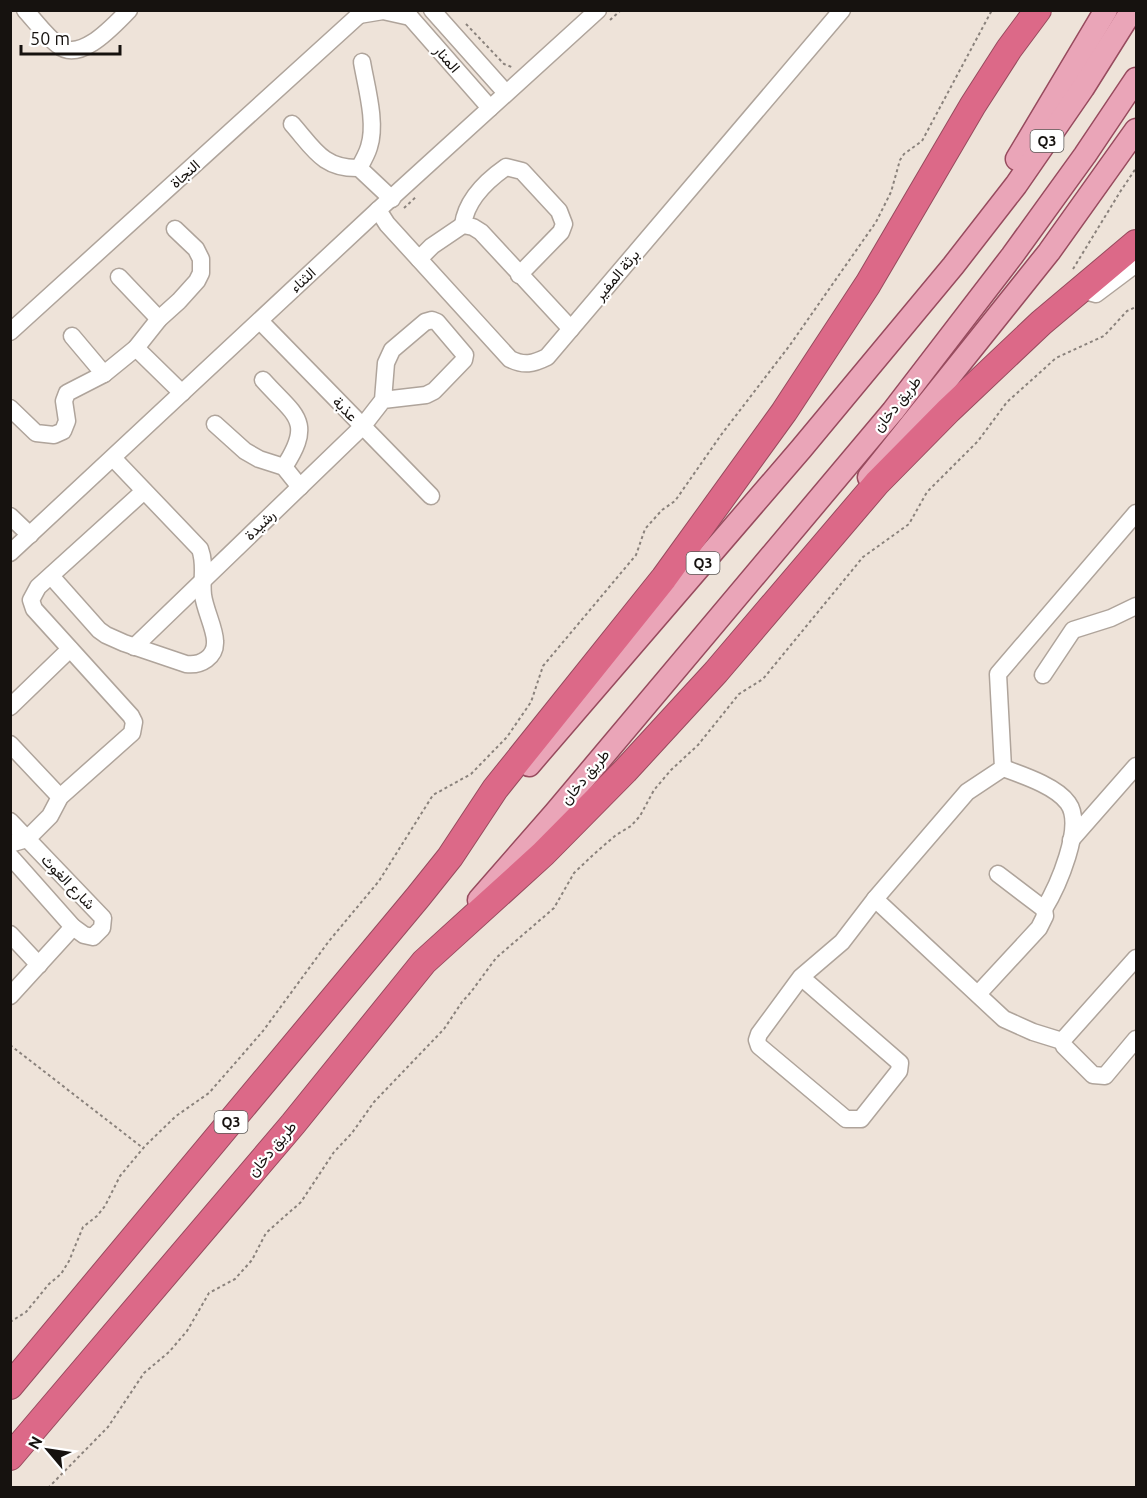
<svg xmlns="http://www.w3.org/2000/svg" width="1147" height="1498" font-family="Ubuntu,Vazirmatn,sans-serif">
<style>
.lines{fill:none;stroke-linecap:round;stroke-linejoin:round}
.minor-casing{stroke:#afa49b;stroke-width:19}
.major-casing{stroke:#974b5e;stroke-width:25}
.highway-casing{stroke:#974b5e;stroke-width:28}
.path{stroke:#8a827c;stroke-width:2;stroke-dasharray:3 3;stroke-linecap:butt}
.minor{stroke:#fff;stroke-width:16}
.major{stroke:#eaa5b8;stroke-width:22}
.highway{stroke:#dc6988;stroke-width:26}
.labels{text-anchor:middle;stroke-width:4.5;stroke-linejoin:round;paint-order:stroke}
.shield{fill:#fff;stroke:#5c5957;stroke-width:1.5}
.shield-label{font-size:14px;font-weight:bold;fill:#16120f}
.street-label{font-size:15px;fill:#16120f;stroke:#fff}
</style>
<rect width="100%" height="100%" fill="#eee3d9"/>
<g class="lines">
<defs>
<g id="minor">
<path d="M25,10c11,12 21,26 33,35 22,19 56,-20 71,-35"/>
<path d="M361,10l-2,5 24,-4 27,6"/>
<path d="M404,10l86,98"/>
<path d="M432,10l74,83"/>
<path d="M292,124c22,25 31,45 67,44l33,31"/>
<path d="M359,168c4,-7 8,-14 10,-21 8,-24 -3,-61 -7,-85"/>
<path d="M378,210l9,14 123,135c14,7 23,5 37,-2l295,-347"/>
<path d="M463,225c3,-25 23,-44 43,-58l16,4 37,40 5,13 -3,8 -42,43"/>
<path d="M419,259l13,-13 31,-21 10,2 8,5 90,97"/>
<path d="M119,277l40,42"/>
<path d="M1081,290l15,4 40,-30"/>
<path d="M260,321l171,175"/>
<path d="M10,332l349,-317"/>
<path d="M72,336l32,38"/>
<path d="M136,348l46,45"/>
<path d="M263,380c31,35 52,40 21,87"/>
<path d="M10,408l26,25 18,2 9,-4 4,-10 -3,-20 3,-8 37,-19 32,-26 23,-29 20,-18 18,-20 4,-8v-14l-5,-10 -21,-20"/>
<path d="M215,424l30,27 14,8 25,8 16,20"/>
<path d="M10,516l20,19"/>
<path d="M10,553l368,-343 220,-200"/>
<path d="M51,576l48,54 7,5 18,8 62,21c15,2 30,-7 29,-23 0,-12 -10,-31 -12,-46 -2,-16 3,-30 -3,-46l-87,-91"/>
<path d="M134,647l228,-220 21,-27 3,-37 6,-13 33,-28 7,-2 5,2 28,33 -1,5 -30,31 -8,4 -43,5"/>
<path d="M1043,675l30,-45 38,-12 25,-12"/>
<path d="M10,707l60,-58"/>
<path d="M10,744l50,53"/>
<path d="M1003,768c19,7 53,18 65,35 17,23 -11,85 -24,106"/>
<path d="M10,821l93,97 -1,10 -9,9 -9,-2 -11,-8 -63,-71"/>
<path d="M1071,840l65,-74"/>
<path d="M10,844l17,-5 23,-23 10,-19 72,-64 2,-11 -3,-6 -97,-107 -3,-9 7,-13 106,-96"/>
<path d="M875,899l129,120 29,13 29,9"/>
<path d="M10,934l29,31"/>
<path d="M1136,958l-74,83 2,5 29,29 12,1 31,-37"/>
<path d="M801,977l99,86 -1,8 -38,48h-15l-87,-73 -2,-6 2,-6 42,-57 41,-35 33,-43 92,-107 36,-24 -5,-94 138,-161"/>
<path d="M978,994l61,-66 6,-12 -1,-7 -46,-35"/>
<path d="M10,996l63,-69"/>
</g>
<g id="major">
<path d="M1017,159l89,-149"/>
<path d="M869,477l180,-225 87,-122"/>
<path d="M529,765l272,-316 152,-183 63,-81 67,-97 49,-78"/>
<path d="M479,900l76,-87 338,-402 119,-155 73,-101 51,-76"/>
</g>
<g id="highway">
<path d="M10,1386l408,-489 32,-40 45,-68 169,-211 120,-166 84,-128 105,-179 36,-56 29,-39"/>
<path d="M10,1457l283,-333 131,-162 119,-108 82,-83 91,-99 161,-189 72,-73 92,-87 95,-80"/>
</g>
</defs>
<!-- minor casing -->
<use href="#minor" class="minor-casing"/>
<!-- major casing -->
<use href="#major" class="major-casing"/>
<!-- highway casing -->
<use href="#highway" class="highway-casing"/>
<!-- path -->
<g class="path">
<path d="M610,20l11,-10"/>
<path d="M466,24l38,40 10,4"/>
<path d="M404,208l13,-12"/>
<path d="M1073,269l47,-77 16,-24"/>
<path d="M10,1045l133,103"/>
<path d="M10,1322l16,-10 23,-28 12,-10 8,-13 14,-34 14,-11 8,-10 15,-30 25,-30 31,-30 33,-23 54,-62 66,-90 50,-60 54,-86 38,-21 36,-37 24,-35 12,-36 93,-111 9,-26 17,-19 13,-9 46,-66 69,-90 86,-123 15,-30 9,-32 4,-6 18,-13 70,-131"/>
<path d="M48,1488l60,-61 36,-54 25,-21 18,-21 22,-38 26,-14 17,-19 14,-27 35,-31 33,-50 18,-19 22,-31 70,-73 18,-27 9,-10 25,-34 58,-50 20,-35 20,-19 22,-19 15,-9 9,-10 14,-26 17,-20 27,-25 41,-51 24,-15 100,-122 46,-33 18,-32 51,-51 29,-39 49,-44 48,-22 23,-25 9,-4"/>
</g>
<!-- minor -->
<use href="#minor" class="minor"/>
<!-- major -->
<use href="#major" class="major"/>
<!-- highway -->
<use href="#highway" class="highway"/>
</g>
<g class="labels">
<!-- shield labels -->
<g class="shield">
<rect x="1030.5" y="130" width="33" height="22" rx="4.5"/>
<rect x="686.5" y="552" width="33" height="22" rx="4.5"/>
<rect x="214.5" y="1111" width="33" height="22" rx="4.5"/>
</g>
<g class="shield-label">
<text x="1047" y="146">Q3</text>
<text x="703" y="568">Q3</text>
<text x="231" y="1127">Q3</text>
</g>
<!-- street labels -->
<g class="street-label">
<text transform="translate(447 59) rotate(49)" y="5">المنار</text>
<text transform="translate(185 174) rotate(-42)" y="5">النجاة</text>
<text transform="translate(617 275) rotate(-50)" y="5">برثة المفير</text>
<text transform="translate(303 280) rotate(-43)" y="5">الثناء</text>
<text transform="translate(897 404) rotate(-51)" y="5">طريق دخان</text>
<text transform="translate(345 409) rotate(46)" y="5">عذبة</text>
<text transform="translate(260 525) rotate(-44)" y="5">رشيدة</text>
<text transform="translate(585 777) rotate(-50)" y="5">طريق دخان</text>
<text transform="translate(68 882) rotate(46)" y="5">شارع الغوث</text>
<text transform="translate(272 1149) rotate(-50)" y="5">طريق دخان</text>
</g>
</g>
<!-- border -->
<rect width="1147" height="1498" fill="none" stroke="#16120f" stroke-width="24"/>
<!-- north arrow -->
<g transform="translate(48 1450) rotate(299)" stroke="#ffffff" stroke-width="4.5" paint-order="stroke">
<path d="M0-4.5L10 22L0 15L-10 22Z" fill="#16120f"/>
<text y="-9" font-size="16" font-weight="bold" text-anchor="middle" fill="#16120f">N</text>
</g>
<!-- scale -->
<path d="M21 45v9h99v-9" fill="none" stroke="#16120f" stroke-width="3"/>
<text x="30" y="45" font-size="18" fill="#16120f" stroke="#ffffff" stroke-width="4.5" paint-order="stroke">50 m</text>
</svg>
